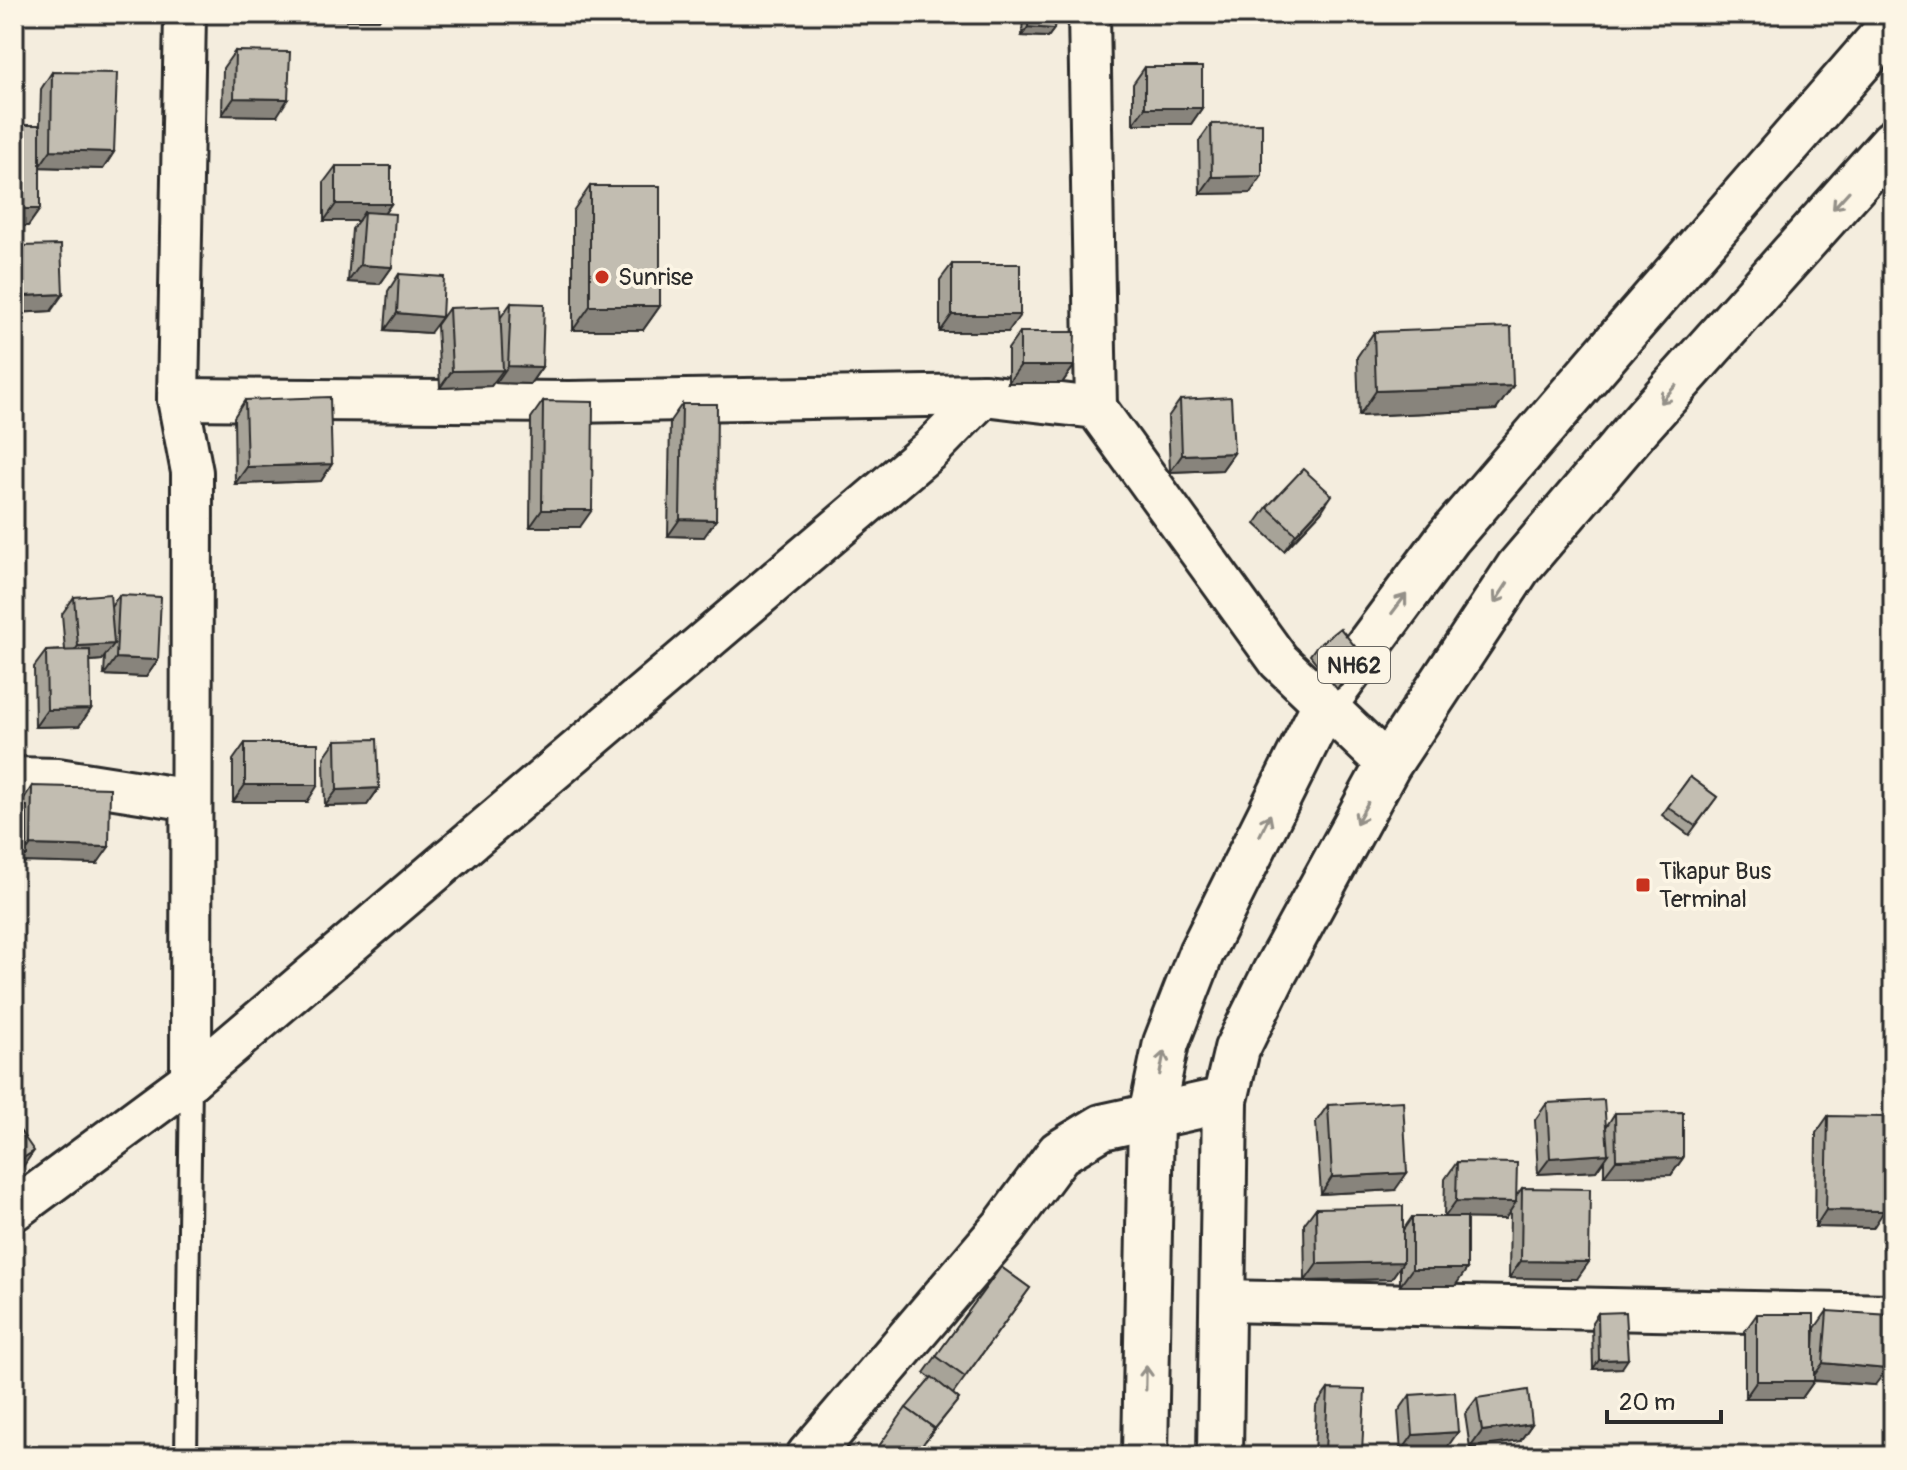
<svg xmlns="http://www.w3.org/2000/svg" width="1907" height="1470" font-family="Pangolin,sans-serif">
<style>
.lines{fill:none;stroke-linecap:round;stroke-linejoin:round}
.lane-casing{stroke:#2b2b2b;stroke-width:26}
.street-casing{stroke:#2b2b2b;stroke-width:46}
.secondary-casing{stroke:#2b2b2b;stroke-width:50}
.primary-casing{stroke:#2b2b2b;stroke-width:50}
.lane{stroke:#fcf5e5;stroke-width:20}
.street{stroke:#fcf5e5;stroke-width:40}
.secondary{stroke:#fcf5e5;stroke-width:44}
.primary{stroke:#fcf5e5;stroke-width:44}
.wall{fill:#a7a398;stroke:#2b2b2b;stroke-width:2}
.shaded-wall{fill:#88847c;stroke:#2b2b2b;stroke-width:2}
.building{fill:#c2bdb1;stroke:#2b2b2b;stroke-width:2}
.oneway{stroke:#949088}
.poi-dot{fill:#c8321e;stroke:#fcf5e5;stroke-width:3}
.labels{text-anchor:middle;stroke-width:8;stroke-linejoin:round;paint-order:stroke}
.shield{fill:#fcf5e5;stroke:#6a6863;stroke-width:2}
.shield-label{font-size:22px;font-weight:bold;fill:#2b2b2b}
.poi-label{font-size:24px;fill:#2b2b2b;stroke:#fcf5e5;text-anchor:start}
</style>
<rect width="100%" height="100%" fill="#f4edde"/>
<filter id="ink" filterUnits="userSpaceOnUse"><feTurbulence type="fractalNoise" baseFrequency=".0125" numOctaves="2"/><feDisplacementMap in="SourceGraphic" scale="16" xChannelSelector="R" yChannelSelector="G"/><feConvolveMatrix kernelMatrix="1 2 1 2 8 2 1 2 1" color-interpolation-filters="sRGB"/></filter>
<g filter="url(#ink)">
<g class="lines">
<defs>
<path id="lane" d="M186,1456l5,-376"/>
<g id="street">
<path d="M185,14l-7,385 14,73 -1,607"/>
<path d="M1089,14l7,394"/>
<path d="M178,399l392,3 414,-7 112,13 183,253 109,104"/>
<path d="M14,778l44,1 133,21"/>
<path d="M14,1210l177,-131 740,-630 53,-54"/>
<path d="M1221,1301l672,14"/>
</g>
<path id="secondary" d="M809,1456l196,-230 54,-73 43,-26 123,-27"/>
<g id="primary">
<path d="M1145,1456l6,-340 15,-73 35,-90 124,-249 123,-166 178,-207 267,-307"/>
<path d="M1220,1456l5,-356 12,-51 38,-77 113,-207 130,-197 122,-143 253,-283"/>
</g>
</defs>
<!-- lane casing -->
<use href="#lane" class="lane-casing"/>
<!-- street casing -->
<use href="#street" class="street-casing"/>
<!-- secondary casing -->
<use href="#secondary" class="secondary-casing"/>
<!-- primary casing -->
<use href="#primary" class="primary-casing"/>
<!-- lane -->
<use href="#lane" class="lane"/>
<!-- street -->
<use href="#street" class="street"/>
<!-- secondary -->
<use href="#secondary" class="secondary"/>
<!-- primary -->
<use href="#primary" class="primary"/>
</g>
<!-- wall -->
<g class="wall">
<path d="M1023,14h32l-1,15 -6,8 -26,-1z"/>
<path d="M235,51l42,65 -55,-1 1,-47z"/>
<path d="M1145,67l57,41 -11,16h-58v-40z"/>
<path d="M52,72l62,80 -11,17 -63,-2v42l-12,17 12,-101 1,-36z"/>
<path d="M1211,124l39,69 -50,1 -1,-53z"/>
<path d="M336,166l55,38 -7,10 8,53 -12,17 -32,-2 4,-53 6,-8h-34v-39z"/>
<path d="M590,186l70,120 -17,24h-70v-119z"/>
<path d="M21,246l30,65 -37,2v-56z"/>
<path d="M952,264l56,68h-68v-52z"/>
<path d="M399,274l31,59 -45,-3 3,-39z"/>
<path d="M511,303l31,64 -12,17 -34,-1v-4l-5,7 -51,2 -3,-63 12,-17 52,9z"/>
<path d="M1020,332l54,34 -12,17h-54v-34z"/>
<path d="M1374,332l139,54 -17,24 -137,6 -2,-59z"/>
<path d="M245,400l87,64 -11,17 -86,3 -1,-67z"/>
<path d="M1180,400l54,53 -12,17 -52,2 -2,-55z"/>
<path d="M543,401l37,126h-50l1,-109z"/>
<path d="M682,404l22,133 -36,-1 2,-115z"/>
<path d="M1267,507l54,5 -37,39 -29,-27z"/>
<path d="M119,595l39,65 -12,17 -42,-2 1,-19 -3,4 -12,1 1,48 -12,17 -44,1 -1,-60 12,-16 19,-1 -3,-36 12,-17 37,10z"/>
<path d="M1316,647l51,14 -6,9 -24,19 -27,-34z"/>
<path d="M336,740l43,48 -12,17 -42,1 -1,-49z"/>
<path d="M245,743l62,59h-74v-42z"/>
<path d="M1690,777l27,20 -28,38 -27,-20z"/>
<path d="M32,786l65,78 -74,-2 -9,11 7,-70z"/>
<path d="M1547,1103l59,24 9,-14 68,45 -12,17 -67,1v-16l-8,11 -58,3 -3,-54z"/>
<path d="M1328,1105l67,85 -74,4 -5,-72z"/>
<path d="M1828,1116l45,112 -58,-1 1,-94z"/>
<path d="M1457,1162l59,34 6,-8 55,91 -68,-1 1,-67 -5,8 -38,-1 -12,68h-55v-20l-9,13 -86,2 -1,-57 12,-16 87,22 9,-13h32l1,-38z"/>
<path d="M1001,1267l29,21 -77,106 6,5 -32,40 4,-61 -7,-5z"/>
<path d="M1827,1311l48,74 -61,-4 -12,17h-57v-67l12,-17 57,35 1,-21z"/>
<path d="M1598,1313l24,55 -29,1 -1,-47z"/>
<path d="M1328,1389l32,67h-46l2,-50z"/>
<path d="M1410,1395l36,54 -45,3 -3,-40z"/>
<path d="M1477,1398l55,26 -12,17 -50,7 -5,-34z"/>
</g>
<!-- shaded-wall -->
<g class="shaded-wall">
<path d="M333,14h50l-4,6h-50z"/>
<path d="M1028,27l26,2 -6,8 -26,-1z"/>
<path d="M234,98l54,1 -11,17 -55,-1z"/>
<path d="M1145,108h57l-11,16h-58z"/>
<path d="M51,150l63,2 -11,17 -64,-2z"/>
<path d="M1262,176l-12,17 -50,1 12,-17z"/>
<path d="M336,204h55l-12,17 -15,-9 -6,9h-34z"/>
<path d="M14,209h26l-12,17h-14z"/>
<path d="M360,265l32,2 -12,17 -32,-2z"/>
<path d="M63,294l-12,17 -37,2v-4l9,-13z"/>
<path d="M590,306h70l-17,24h-70z"/>
<path d="M397,313l45,4 -12,16 -45,-3z"/>
<path d="M952,315h68l-12,17h-68z"/>
<path d="M508,366l34,1 -12,17 -34,-1z"/>
<path d="M1020,366h54l-12,17h-54z"/>
<path d="M503,370l-12,16 -51,2 12,-17z"/>
<path d="M1513,386l-17,24 -137,6 17,-25z"/>
<path d="M1234,453l-12,17 -52,2 12,-17z"/>
<path d="M332,464l-11,17 -86,3 12,-17z"/>
<path d="M1332,495l-11,17 -37,39 12,-17z"/>
<path d="M542,510h50l-12,17h-50z"/>
<path d="M680,519l36,1 -12,17 -36,-1z"/>
<path d="M114,644l-12,16 -36,3 12,-17z"/>
<path d="M116,658l42,2 -12,17 -42,-2z"/>
<path d="M1367,661l-6,9 -24,19 6,-9z"/>
<path d="M91,709l-12,17 -44,1 12,-17z"/>
<path d="M245,785h73l-11,17h-74z"/>
<path d="M379,788l-12,17 -42,1 12,-16z"/>
<path d="M31,845l78,2 -12,17 -74,-2 -9,11v-17h9z"/>
<path d="M34,1151l-12,17 -8,5v-9z"/>
<path d="M1608,1154l-12,17 -58,3 12,-16z"/>
<path d="M1683,1158l-12,17 -67,1 12,-16z"/>
<path d="M1407,1173l-12,17 -74,4 11,-17z"/>
<path d="M1456,1201l60,1 -11,17 -61,-1z"/>
<path d="M1826,1210l58,1 -11,17 -58,-1z"/>
<path d="M1521,1261l68,1 -12,17 -68,-1z"/>
<path d="M1403,1262l-12,17 -86,2 12,-17z"/>
<path d="M1412,1269h55l-12,17h-55z"/>
<path d="M1628,1359l-6,9 -29,1 6,-9z"/>
<path d="M1823,1363l64,6 -12,16 -64,-5z"/>
<path d="M1757,1381h57l-12,17h-57z"/>
<path d="M1532,1424l-12,17 -50,7 12,-17z"/>
<path d="M1458,1432l-12,17 -45,3 12,-17z"/>
<path d="M1325,1451l37,2 -2,3h-38z"/>
</g>
<!-- building -->
<g class="building">
<path d="M1029,14h26l-1,15 -26,-2z"/>
<path d="M235,51l55,1 -2,47 -54,-1z"/>
<rect x="1145" y="67" width="57" height="41"/>
<path d="M52,72l65,1 -3,79 -63,-2z"/>
<path d="M1262,123v53l-50,1 -1,-53z"/>
<rect x="14" y="125" width="26" height="84"/>
<rect x="336" y="166" width="55" height="38"/>
<rect x="590" y="186" width="70" height="120"/>
<path d="M364,212l31,2 -3,53 -32,-2z"/>
<path d="M61,245l2,49 -40,2 -2,-50z"/>
<rect x="952" y="264" width="68" height="51"/>
<path d="M399,274l45,3 -2,40 -45,-4z"/>
<path d="M511,303l33,1 -2,63 -34,-1z"/>
<path d="M500,306l3,64 -51,1 -3,-63z"/>
<path d="M1511,327l2,59 -137,5 -2,-59z"/>
<path d="M1020,332h55l-1,34h-54z"/>
<path d="M330,397l2,67 -85,3 -2,-67z"/>
<path d="M1231,397l3,56 -52,2 -2,-55z"/>
<path d="M543,401l50,1 -1,108h-50z"/>
<path d="M682,404h35l-1,116 -36,-1z"/>
<path d="M1303,469l29,26 -36,39 -29,-27z"/>
<path d="M110,594l4,50 -36,2 -4,-49z"/>
<path d="M119,595l42,2 -3,63 -42,-2z"/>
<path d="M1340,628l27,33 -24,19 -27,-33z"/>
<path d="M90,650l1,59 -44,1 -1,-59z"/>
<path d="M377,739l2,49 -42,2 -1,-50z"/>
<rect x="245" y="743" width="73" height="42"/>
<path d="M1690,777l27,20 -22,29 -27,-19z"/>
<path d="M32,786l78,2 -1,59 -78,-2z"/>
<rect x="14" y="806" width="13" height="50"/>
<path d="M1604,1100l4,54 -58,4 -3,-55z"/>
<path d="M1403,1101l4,72 -75,4 -4,-72z"/>
<path d="M1683,1112v46l-67,2 -1,-47z"/>
<path d="M1828,1116l58,1 -2,94 -58,-1z"/>
<path d="M14,1122l20,29 -20,13z"/>
<path d="M1457,1162l60,1 -1,39 -60,-1z"/>
<path d="M1522,1188l68,1 -1,73 -68,-1z"/>
<path d="M1403,1206v56l-86,2 -1,-56z"/>
<rect x="1412" y="1217" width="55" height="52"/>
<path d="M1001,1267l29,21 -65,89 -29,-21z"/>
<path d="M1827,1311l63,4 -3,54 -64,-6z"/>
<path d="M1625,1312l3,47 -29,1 -1,-47z"/>
<rect x="1757" y="1314" width="57" height="67"/>
<path d="M932,1377l27,22 -26,32 1,-3 -28,-20z"/>
<path d="M1328,1389l37,1 -3,63 -37,-2z"/>
<path d="M1528,1390l4,34 -50,7 -5,-33z"/>
<path d="M1455,1392l3,40 -45,3 -3,-40z"/>
<path d="M906,1408l28,20 -19,28h-43z"/>
</g>
<!-- one-way arrows -->
<defs><path id="oneway-shaft" d="M-6 0H5M1.5-3L5.5 0L1.5 3" fill="none" stroke-width="1.6" stroke-linecap="round" stroke-linejoin="round" transform="scale(2)"/></defs>
<g class="oneway">
<use href="#oneway-shaft" transform="translate(1841 200) rotate(132)"/>
<use href="#oneway-shaft" transform="translate(1668 394) rotate(132)"/>
<use href="#oneway-shaft" transform="translate(1501 593) rotate(123)"/>
<use href="#oneway-shaft" transform="translate(1399 604) rotate(-53)"/>
<use href="#oneway-shaft" transform="translate(1362 813) rotate(119)"/>
<use href="#oneway-shaft" transform="translate(1265 825) rotate(-64)"/>
<use href="#oneway-shaft" transform="translate(1162 1063) rotate(-79)"/>
<use href="#oneway-shaft" transform="translate(1146 1378) rotate(-89)"/>
</g>
</g>
<!-- markers -->
<g class="poi-dot">
<circle cx="602" cy="277" r="8"/>
<rect x="1635" y="877" width="16" height="16" rx="4"/>
</g>
<g class="labels">
<!-- shield labels -->
<rect class="shield" x="1318" y="647" width="72" height="36" rx="6"/>
<g class="shield-label">
<text x="1354" y="673">NH62</text>
</g>
<!-- poi labels -->
<g class="poi-label">
<text x="618" y="285">Sunrise</text>
<text x="1659" y="879">Tikapur Bus<tspan x="1659" dy="28">Terminal</tspan></text>
</g>
</g>
<!-- margin -->
<rect width="1907" height="1470" fill="none" stroke="#fcf5e5" stroke-width="48"/>
<rect x="24" y="24" width="1859" height="1422" fill="none" stroke="#2b2b2b" stroke-width="3" filter="url(#ink)"/>
<!-- scale -->
<path d="M1607 1410v12h114v-12" fill="none" stroke="#2b2b2b" stroke-width="4"/>
<text x="1619" y="1410" font-size="24" fill="#2b2b2b" stroke="#fcf5e5" stroke-width="6" paint-order="stroke">20 m</text>
</svg>
